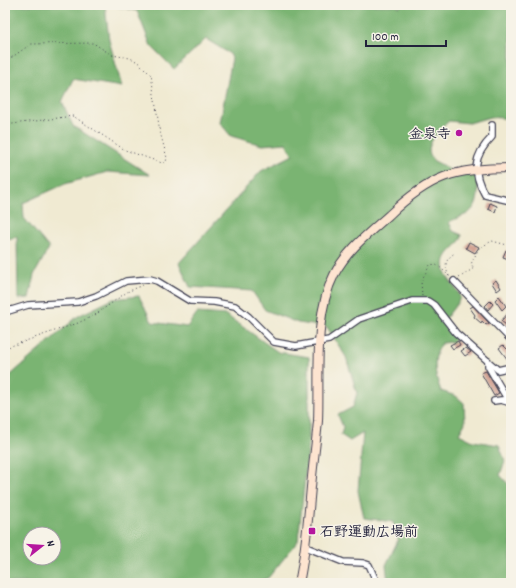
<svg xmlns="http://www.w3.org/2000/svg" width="516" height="588" font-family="Dekko,'Klee One',sans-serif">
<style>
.forest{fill:#7ab472;stroke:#4e6b56;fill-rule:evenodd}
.building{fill:#cf9b8c}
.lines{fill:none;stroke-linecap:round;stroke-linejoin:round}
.street-casing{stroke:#414052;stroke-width:8}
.secondary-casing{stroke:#414052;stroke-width:10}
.path{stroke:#414052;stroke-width:1;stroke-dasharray:1 3;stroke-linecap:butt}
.street{stroke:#fff;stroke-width:5.5}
.secondary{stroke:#fde4d0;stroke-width:8}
.poi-dot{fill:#b5179e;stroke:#f7f3e8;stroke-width:1.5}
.labels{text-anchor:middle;stroke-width:3;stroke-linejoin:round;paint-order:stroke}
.poi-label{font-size:14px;font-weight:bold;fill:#22223b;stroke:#f7f3e8;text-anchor:end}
</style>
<rect width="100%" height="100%" fill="#f7f3e8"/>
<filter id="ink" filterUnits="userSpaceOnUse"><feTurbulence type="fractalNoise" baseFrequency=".025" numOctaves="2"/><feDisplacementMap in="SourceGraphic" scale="8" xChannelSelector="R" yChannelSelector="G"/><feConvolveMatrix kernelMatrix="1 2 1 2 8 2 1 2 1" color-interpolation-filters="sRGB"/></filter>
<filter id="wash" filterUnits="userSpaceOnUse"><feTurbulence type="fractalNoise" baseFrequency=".012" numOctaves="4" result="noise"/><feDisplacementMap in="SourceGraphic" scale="16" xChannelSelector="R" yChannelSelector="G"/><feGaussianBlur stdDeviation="0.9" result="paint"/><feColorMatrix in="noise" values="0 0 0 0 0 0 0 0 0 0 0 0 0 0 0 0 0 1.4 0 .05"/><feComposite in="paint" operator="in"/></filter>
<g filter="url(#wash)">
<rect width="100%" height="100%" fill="#f0ead2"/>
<!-- forest -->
<g class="forest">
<path d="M5,5h100l4,35 13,47 -49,-8 -11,23 11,24 77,49 -43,-3 -42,12 -42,19 1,15 25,30 -15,27 -5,23 -11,1 -1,-62 -12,3z"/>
<path d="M110,5h286l3,2 3,-2h109v114l-21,-2 -21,6 -20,-2c-9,8 -28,26 -16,39 2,2 6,3 9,5 11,8 18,9 32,8 6,13 7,32 -7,41 -6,3 -13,5 -18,8l4,9 9,4c-3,14 -22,17 -17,36 3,10 12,16 15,26l-2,5 -12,16 10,21 -3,3 -11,1c-11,16 -7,32 -1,48l15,5 8,7 1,20 -6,11 14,7 26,4 6,16 -5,14 11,12v96h-123l-2,-18 12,-25 -5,-18 -29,-4 -6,-27 5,-58 -13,8 -9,-6 2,-8 -5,-12 15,-8 4,-14 -11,-36 -19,-30 -29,-4 -33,-13 -13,-19 -62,-4 -11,-24 82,-92 32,-16 -7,-12 -24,2 -31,-9 -11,-13 12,-65 -2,-4 -24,-15 -32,30 -23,-23 -14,-35z"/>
<path d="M139,296l13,26 35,5 10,-14 29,2 52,37 31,5v85l-11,99 -30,37 -14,5h-249v-203l73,-64 35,-17zM30,534h24v24h-24z"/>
</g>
<g id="blocks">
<!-- building -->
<g class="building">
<path d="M490,203l7,3 -2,6 -7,-3z"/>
<path d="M469,242l10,5 -4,6 -9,-5z"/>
<path d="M506,250l5,2v8l-8,-3z"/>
<path d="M496,280l5,8 -4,3 -5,-8z"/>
<path d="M499,296l7,10 -4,4 -7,-10z"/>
<path d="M490,301l3,3 -5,6 -3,-4z"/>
<path d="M473,306l16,17 -3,2 -4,-4 -1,2 -7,-6 1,-2 -5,-7z"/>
<path d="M511,310v19l-10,-8z"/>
<path d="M458,341l2,4 -7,4 -3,-4z"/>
<path d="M503,345l4,4 4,-3v10l-3,4 -9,-12z"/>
<path d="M466,348l5,4 -6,4 -4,-5z"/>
<path d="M486,371l13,22 -5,3 -13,-23z"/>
</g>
</g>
</g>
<g filter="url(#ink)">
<use href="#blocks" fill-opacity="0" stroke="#414052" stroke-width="1"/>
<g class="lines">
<defs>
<g id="street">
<path d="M492,125v12c-19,19 -20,35 -7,58l26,6"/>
<path d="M454,281l57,59"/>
<path d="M5,312l23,-7 50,-3 18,-6 30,-15 24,-2 7,2 33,20 24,1 21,4 14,11 25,25 22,4 33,-6 30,-21 53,-18h16l6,4 22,28 42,37 13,-3"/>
<path d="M488,361v5l21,36"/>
<path d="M494,401l7,-1 10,3"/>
<path d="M306,547l37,15 20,1 6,2 8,18"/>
</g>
<path id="secondary" d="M299,583c7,-32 9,-63 12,-96 2,-22 5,-44 7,-66 2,-45 -5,-105 16,-146 12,-24 35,-42 55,-60 41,-39 65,-47 122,-47"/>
</defs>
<!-- street casing -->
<use href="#street" class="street-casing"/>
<!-- secondary casing -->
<use href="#secondary" class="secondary-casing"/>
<!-- path -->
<g class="path">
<path d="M5,62l26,-18 62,-1 19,12 18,3 8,4 13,13 9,57 7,26 -1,4 -4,1 -37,-13 -52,-34 -68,9"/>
<path d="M449,276c-5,-10 -4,-17 6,-23"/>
<path d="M459,278l15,-10 -3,-4 8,-16 13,-7 19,5"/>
<path d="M422,296l-1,-15 9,-16c8,-3 14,7 20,12"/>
<path d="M5,348l73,-25 17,-8 32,-23 16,-7"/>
</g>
<!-- street -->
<use href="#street" class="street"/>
<!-- secondary -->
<use href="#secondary" class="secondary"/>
</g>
</g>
<!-- markers -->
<g class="poi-dot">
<circle cx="459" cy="133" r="4"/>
<rect x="308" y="527" width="8" height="8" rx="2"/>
</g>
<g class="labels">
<!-- poi labels -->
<g class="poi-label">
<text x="451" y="138">金泉寺</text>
<text x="320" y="536" text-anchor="start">石野運動広場前</text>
</g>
</g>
<!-- margin -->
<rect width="516" height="588" fill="none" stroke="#f7f3e8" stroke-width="20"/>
<!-- north arrow -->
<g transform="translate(42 546) rotate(73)"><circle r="19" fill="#f7f3e8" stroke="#a29fa3"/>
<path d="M0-3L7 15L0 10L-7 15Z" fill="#b5179e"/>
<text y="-6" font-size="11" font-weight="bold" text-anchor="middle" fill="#22223b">N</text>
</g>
<!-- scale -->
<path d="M366 40v6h80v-6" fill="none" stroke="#22223b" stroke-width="2"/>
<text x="372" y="40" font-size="12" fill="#22223b" stroke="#f7f3e8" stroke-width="3" paint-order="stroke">100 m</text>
</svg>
